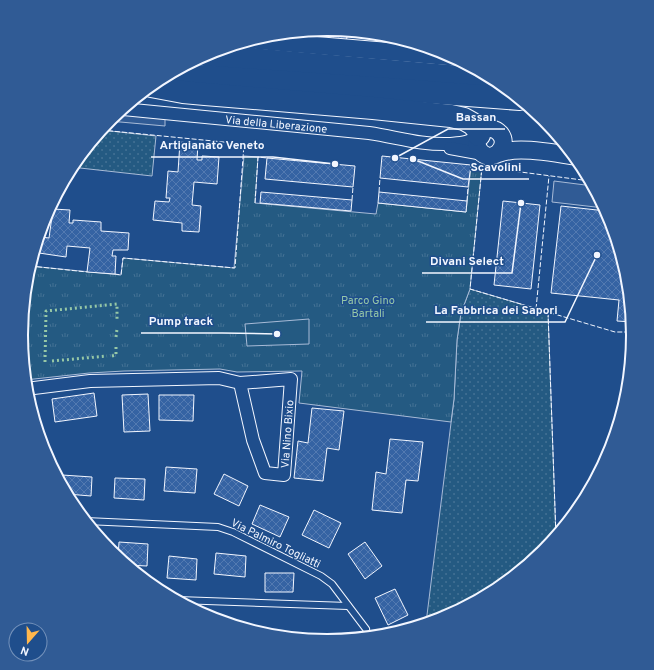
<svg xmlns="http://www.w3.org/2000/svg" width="654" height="670" font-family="Overpass,sans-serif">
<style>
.grass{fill:url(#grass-dots);stroke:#a8bbd7}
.park{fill:url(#park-tufts);stroke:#a8bbd7}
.garden{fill:#245a82;stroke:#a8bbd7}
.parking{fill:#305b95;stroke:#a8bbd7}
.building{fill:url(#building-cross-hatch);stroke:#f2f6ff}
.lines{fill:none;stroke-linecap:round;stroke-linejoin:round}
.lane-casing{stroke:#f2f6ff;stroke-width:8}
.street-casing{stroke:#f2f6ff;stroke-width:14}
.secondary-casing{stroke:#f2f6ff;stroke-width:19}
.highway-casing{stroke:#f2f6ff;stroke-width:24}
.lane{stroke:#1f4e8c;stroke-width:6}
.street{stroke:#1f4e8c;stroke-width:12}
.secondary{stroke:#1f4e8c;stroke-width:17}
.highway{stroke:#1f4e8c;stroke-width:22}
.hedge{stroke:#97c8a6;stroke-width:3;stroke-dasharray:2 3;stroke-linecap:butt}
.fence{stroke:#f2f6ff;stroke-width:1;stroke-dasharray:5 2;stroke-linecap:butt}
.labels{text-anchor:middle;stroke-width:3;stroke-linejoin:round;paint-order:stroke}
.street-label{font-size:11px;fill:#f2f6ff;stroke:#1f4e8c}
.park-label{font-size:11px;fill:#97c8a6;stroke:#1f4e8c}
.rim{fill:none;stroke:#f2f6ff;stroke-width:2}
.leader{fill:none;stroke:#f2f6ff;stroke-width:1.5}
.callout-dot{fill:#f2f6ff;stroke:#1f4e8c;stroke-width:1.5}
.callout-label{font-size:12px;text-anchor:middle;font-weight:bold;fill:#f2f6ff;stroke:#1f4e8c;stroke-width:3;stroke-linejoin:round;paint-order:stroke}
</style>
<defs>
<pattern id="grass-dots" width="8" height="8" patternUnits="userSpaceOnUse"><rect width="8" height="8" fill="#245a82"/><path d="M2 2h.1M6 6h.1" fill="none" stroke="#447295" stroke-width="1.8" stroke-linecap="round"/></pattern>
<pattern id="park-tufts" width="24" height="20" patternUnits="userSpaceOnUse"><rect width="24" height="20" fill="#245a82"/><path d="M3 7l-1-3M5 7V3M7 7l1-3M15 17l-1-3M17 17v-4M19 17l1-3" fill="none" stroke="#447295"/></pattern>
<pattern id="building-cross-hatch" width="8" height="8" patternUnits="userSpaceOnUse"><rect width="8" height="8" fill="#3563a3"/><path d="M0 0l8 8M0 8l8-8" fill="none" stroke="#537ab1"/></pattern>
</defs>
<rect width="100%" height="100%" fill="#1f4e8c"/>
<!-- grass -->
<g class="grass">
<path d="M101,130l55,6 -4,40 -81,-9z"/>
<path d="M470,289l78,23 8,225 -13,15 -46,38 -53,28 -18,5 28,-224 3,-59 4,-27z"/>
</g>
<!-- park -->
<path class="park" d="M244,156l14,1 -3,46 121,11 2,-11 88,9 5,-47 11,2 -12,122 -9,24 -4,27 -3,59 -3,23 -152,-19 3,-32 -65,1 -17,-3 -96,2 -35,2 -64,7 -4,-45 6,-60 3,-9 91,9 2,-17 111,10z"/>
<!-- garden -->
<path class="garden" d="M309,319v25l-62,2 -2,-22z"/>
<!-- parking -->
<g class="parking">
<path d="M118,113l47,4v9l-56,-5z"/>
<path d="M554,181l39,5 11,22 -52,-6z"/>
</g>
<!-- building -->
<g class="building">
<path d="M327,29l21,2 -2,12 -33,-5v-8z"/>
<path d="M180,142l18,2 -1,16h5v-4l17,1 -2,27 -23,-2 -2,23 9,1 -2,26 -17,-1v-8l-29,-3 2,-19 14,1 1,-4h-4l2,-27 10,1z"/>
<path d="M382,156l89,9 -3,22 -88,-9z"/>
<path d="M267,158l88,8 -2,21 -88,-8z"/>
<path d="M261,192l91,8 -1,11 -91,-8z"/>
<path d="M379,192l88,9 -1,11 -88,-9z"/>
<path d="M503,201l37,4 -9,84 -37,-4z"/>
<path d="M561,206l45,5 4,7 17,58 5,46 -15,-1 2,-21 -68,-7z"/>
<path d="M53,209l17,1 -1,13h4v-3l28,2v9l28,2 -1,17h-15l-1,6h4l-1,18 -28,-2 3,-24 -23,-2 -1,11 -27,-4 2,-16 8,1z"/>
<path d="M94,393l3,23 -42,6 -3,-23z"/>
<path d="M148,394l2,37 -26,1 -2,-37z"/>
<path d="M159,395h35l-1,26 -34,-1z"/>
<path d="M312,408l32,3 -5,39 -12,-2 -4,33 -29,-3 4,-37 10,2z"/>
<path d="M38,417l3,24 -7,-23z"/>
<path d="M390,439l33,3 -5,39 -12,-1 -4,33 -30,-3 4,-38 10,2z"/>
<path d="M166,467l31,2 -2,24 -31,-2z"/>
<path d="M224,474l24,12 -9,20 -25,-12z"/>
<path d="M62,475l30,2 -1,19 -24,-2 -5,-9z"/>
<path d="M115,478l30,1 -1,21 -30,-2z"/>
<path d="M260,505l29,12 -9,20 -28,-13z"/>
<path d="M314,510l27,13 -12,25 -27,-13z"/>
<path d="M119,542l29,2 -1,22 -20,-1 -9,-7z"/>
<path d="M365,542l17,24 -17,13 -17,-25z"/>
<path d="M216,553l30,3 -1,21 -31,-3z"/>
<path d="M169,556l28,3 -1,21 -29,-2z"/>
<path d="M265,573h29l-1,19h-28z"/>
<path d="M395,589l13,26 -20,10 -13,-27z"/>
</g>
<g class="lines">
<defs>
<g id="lane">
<path d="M86,521l132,6 15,5 88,44 11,8 34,45"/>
<path d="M178,600l170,6"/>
</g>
<g id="street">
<path id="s1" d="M123,109l246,24c28,4 51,12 80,11 10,-1 21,-1 29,-8"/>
<path d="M450,148l33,6"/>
<path d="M26,389l64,-8 129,-3 21,5 51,-4 -7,96 -19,-2 -12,-33 -13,-57"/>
</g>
<g id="secondary">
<path d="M251,40l203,17"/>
<path d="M498,153c14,-13 -3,-32 -17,-21 -8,7 -4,22 7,24 4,1 8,-2 12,-3 6,-2 14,-3 21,-3 18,0 35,3 53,6"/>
</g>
<g id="highway">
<path d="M205,55l290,25"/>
<path d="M170,74l218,15 132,10"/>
<path d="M151,86l32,6 22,2 168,14 78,8 13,3 9,5 5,6 1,5"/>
</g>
</defs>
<!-- lane casing -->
<use href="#lane" class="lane-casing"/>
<!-- street casing -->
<use href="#street" class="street-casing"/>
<!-- secondary casing -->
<use href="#secondary" class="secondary-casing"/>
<!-- highway casing -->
<use href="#highway" class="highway-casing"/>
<!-- lane -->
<use href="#lane" class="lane"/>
<!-- street -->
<use href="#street" class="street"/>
<!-- secondary -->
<use href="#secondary" class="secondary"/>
<!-- highway -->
<use href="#highway" class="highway"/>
<!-- hedge -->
<g class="hedge">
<path d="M116,337l1,-8"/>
<path d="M112,356l4,-1v-10"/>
<path d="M52,361l55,-5"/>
<path d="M45,362l1,-51 71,-7v16"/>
</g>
<!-- fence -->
<g class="fence">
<path d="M101,130l143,14 -9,124 -112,-10 -2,17 -6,-1"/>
<path d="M590,181l-108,-14 -12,122 145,43h18"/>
<path d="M379,192l1,-14"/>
<path d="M352,200l1,-13"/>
<path d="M467,201l1,-14"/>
<path d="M255,203l3,-46 9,1"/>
<path d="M30,266l57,6"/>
<path d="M536,309l13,-133"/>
<path d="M548,312l8,225"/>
</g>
</g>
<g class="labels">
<!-- street labels -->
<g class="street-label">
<text dy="4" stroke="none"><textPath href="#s1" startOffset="154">Via della Liberazione</textPath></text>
<text transform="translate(287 434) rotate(-86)" y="4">Via Nino Bixio</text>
<text transform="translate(276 543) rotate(26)" y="4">Via Palmiro Togliatti</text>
</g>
<!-- park labels -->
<g class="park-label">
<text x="368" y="304">Parco Gino<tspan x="368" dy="13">Bartali</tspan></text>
</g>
</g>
<!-- crop -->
<path d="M0 0H654V670H0ZM28 335a299 299 0 1 1 598 0a299 299 0 1 1-598 0Z" fill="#305b95" fill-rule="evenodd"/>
<path class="rim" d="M28 335a299 299 0 1 1 598 0a299 299 0 1 1-598 0Z"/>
<!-- callouts -->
<path class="leader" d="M395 158L448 129H505M335 164L273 157H151M413 159L463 179H529M521 203L512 273H422M597 255L565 322H426M277 334L222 333H141"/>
<g class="callout-dot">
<circle cx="395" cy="158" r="4"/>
<circle cx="335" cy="164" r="4"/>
<circle cx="413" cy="159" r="4"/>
<circle cx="521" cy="203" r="4"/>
<circle cx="597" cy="255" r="4"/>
<circle cx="277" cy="334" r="4"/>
</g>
<g class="callout-label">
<text x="476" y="121">Bassan</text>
<text x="212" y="149">Artigianato Veneto</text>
<text x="496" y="171">Scavolini</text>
<text x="467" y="265">Divani Select</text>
<text x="496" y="314">La Fabbrica dei Sapori</text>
<text x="181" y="325">Pump track</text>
</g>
<!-- north arrow -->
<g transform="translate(28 642) rotate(200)"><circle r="19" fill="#1f4e8c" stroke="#7391ba"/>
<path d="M0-3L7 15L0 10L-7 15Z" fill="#ffb74d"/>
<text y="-6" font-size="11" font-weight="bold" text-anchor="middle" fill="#f2f6ff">N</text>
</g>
</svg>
